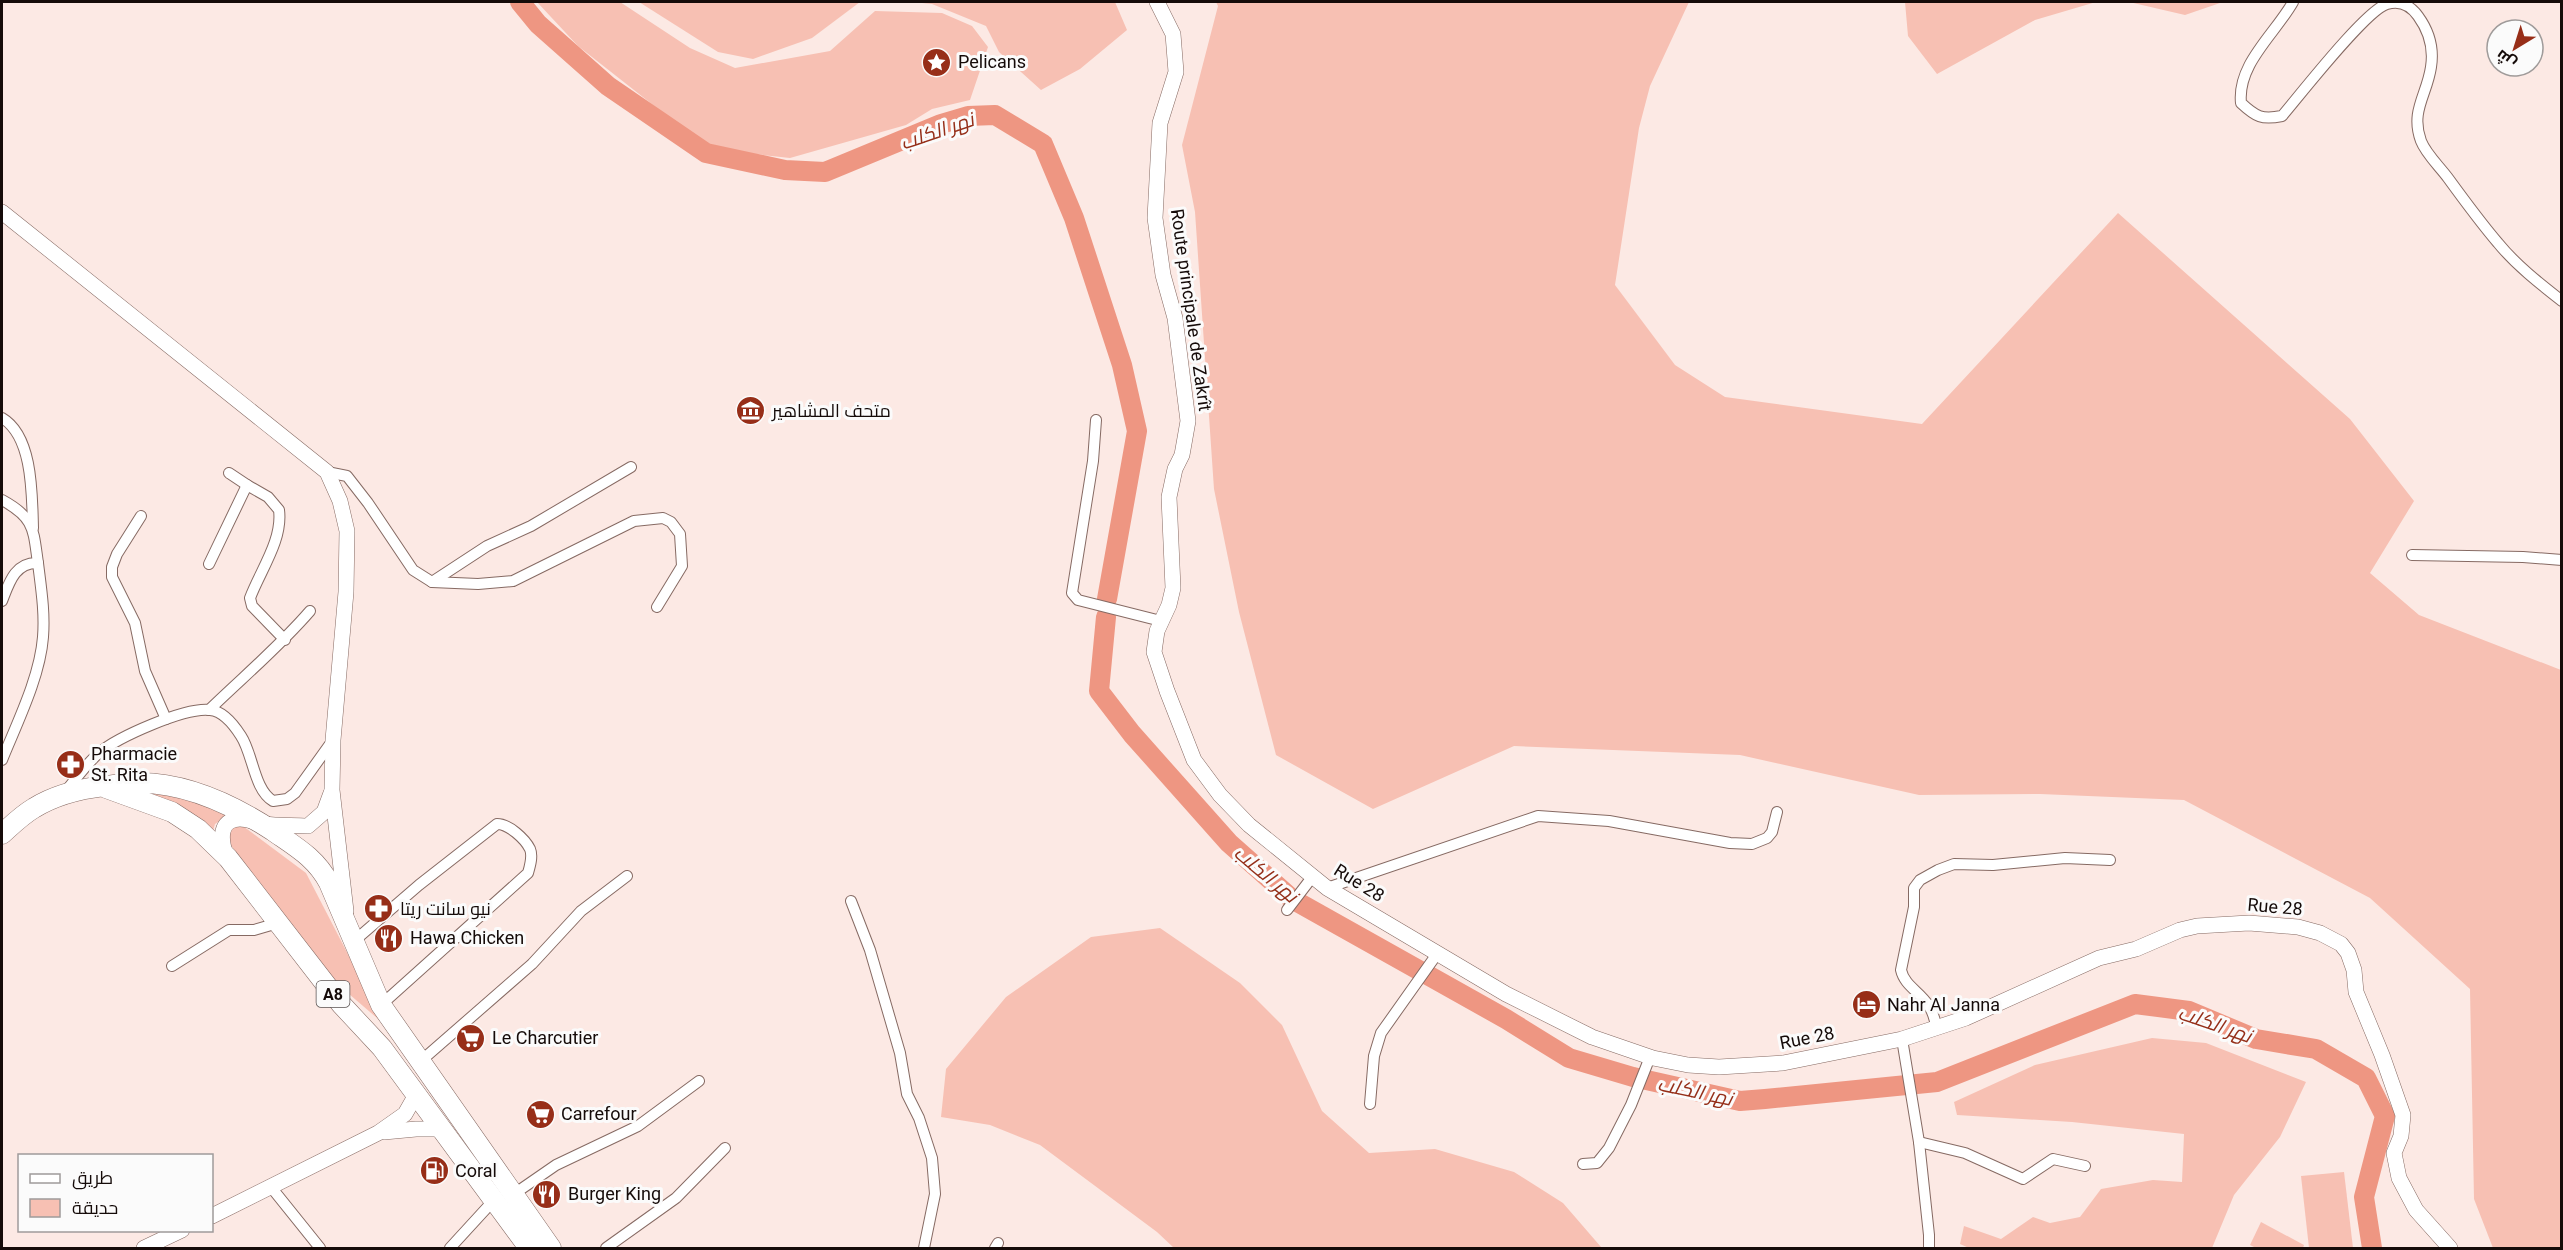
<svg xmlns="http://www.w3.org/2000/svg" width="2563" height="1250" font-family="Roboto,Cairo,sans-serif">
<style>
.green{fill:#f7c0b3}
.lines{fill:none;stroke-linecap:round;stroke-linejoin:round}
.river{stroke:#ee9682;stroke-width:20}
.street-casing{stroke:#866a63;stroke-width:12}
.secondary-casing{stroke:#866a63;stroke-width:16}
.highway-casing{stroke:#866a63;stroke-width:21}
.street{stroke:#fff;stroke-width:10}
.secondary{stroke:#fff;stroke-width:15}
.highway{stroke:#fff;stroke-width:20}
.labels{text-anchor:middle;stroke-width:6;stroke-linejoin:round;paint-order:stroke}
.shield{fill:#fbfbfb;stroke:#5a5352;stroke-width:1.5}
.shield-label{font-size:16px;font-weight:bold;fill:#150b09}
.poi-label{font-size:18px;fill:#150b09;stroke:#fbfbfb;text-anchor:start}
.street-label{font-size:18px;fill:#150b09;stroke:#fbfbfb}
.water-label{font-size:20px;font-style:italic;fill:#952f19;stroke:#fbfbfb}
</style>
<rect width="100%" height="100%" fill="#fce9e4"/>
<!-- green -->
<g class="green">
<path d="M537,2h83l70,46 45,20 95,-17 45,-40 67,2 30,13 16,21 -18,53 -38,9 -26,16 -116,33 -81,-9 -131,-103z"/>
<path d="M639,2h221l-48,36 -59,21 -35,-7z"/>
<path d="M912,2h203l12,28 -47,39 -39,21 -42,-38 -13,-26 -54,-22z"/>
<path d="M1216,2h473l-39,84 -11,42 -24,157 60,80 50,32 197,27 196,-211 232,206 64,82 -44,72 49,42 142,55v578h-68l-19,-49 -4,-210 -100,-91 -186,-98 -144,-6 -121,1 -179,-40 -226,-9 -141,63 -97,-54 -37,-143 -25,-123 -19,-277 -13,-67 36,-139z"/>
<path d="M1905,2h191l-61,18 -98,54 -29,-38z"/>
<path d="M2129,2h94l-38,13z"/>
<path d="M139,788l33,6 58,20 -15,10 -3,10z"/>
<path d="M243,826l63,47 78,151 -49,-42 -109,-143 6,-12z"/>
<path d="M1160,928l80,55 42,42 40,86 47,42 66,-4 79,23 49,31 38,44 -427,1 -17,-16 -117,-87 -50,-20 -49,-8 5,-48 60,-72 85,-60z"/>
<path d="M2152,1038l54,5 100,39 -26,55 -46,58 -22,53h-243l-9,-4 4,-18 37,13 32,-22 17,6 30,-6 21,-28 52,-9 29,2 2,-48 -112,-12 -115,-7 -3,-13 81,-37z"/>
<path d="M2344,1172l9,76h-44l-8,-72z"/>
<path d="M2261,1222l43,23 -1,3h-47l-6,-3z"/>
</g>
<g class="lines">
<!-- river -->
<g class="river">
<path d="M520,2l18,22 70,62 98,67 79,17 40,2 116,-48 27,-8 27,-1 48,29 31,74 48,147 15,66 -30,168"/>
<path d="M1106,617l-7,74 33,43 97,109 63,56 214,120 63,39 64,19 107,24 25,-2 172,-17 198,-78 54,7 67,28 60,10 50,29 19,38 -21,81 8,51"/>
</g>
<defs>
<g id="street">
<path d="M2293,2c-18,32 -56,62 -52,101 15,14 21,17 41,13 18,-21 84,-106 105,-112 13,-4 24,2 31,12 11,15 16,32 13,51 -4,28 -21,44 -10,74 5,13 19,26 27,37 16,22 32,44 50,65 18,22 41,40 64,58"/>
<path d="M2,418c31,18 30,77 31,110"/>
<path d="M1096,420l-3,41 -21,132 6,7 83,21"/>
<path d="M327,472l20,4 21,27 45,67 19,12 46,2 35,-3 121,-60 29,-3 8,4 9,12 2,32 -25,41"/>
<path d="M229,473l18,12"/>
<path d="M2,500c33,18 31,29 36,63 3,25 7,49 5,74 -3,40 -26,86 -41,123"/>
<path d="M141,516l-24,38 -5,13v10l23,46 10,48 21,48"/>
<path d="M2412,555l111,2 39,3"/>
<path d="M209,564l38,-79 21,12 11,13c4,30 -19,61 -29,88l2,8 33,34"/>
<path d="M432,582l55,-36 44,-20 100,-59"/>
<path d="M2,601c7,-18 13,-39 36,-38"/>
<path d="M209,710c34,-33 70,-63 101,-99"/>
<path d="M65,792c11,-13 21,-28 34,-39 19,-16 86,-46 111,-43 13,1 24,15 31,26 12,18 13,54 32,65l14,-2 8,-6 38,-53"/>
<path d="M1327,888l211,-72 71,5 121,22 22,1 15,-6 5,-6 5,-20"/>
<path d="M851,901l19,49 30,103 7,41 12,24 13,40 3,36 -11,54"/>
<path d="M1287,910l26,-34"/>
<path d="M353,942l66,-57 78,-61c12,0 28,15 33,25 3,7 0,17 -2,24l-147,132"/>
<path d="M172,966l57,-36h25l24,-7"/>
<path d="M1936,1028c-3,-34 -30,-36 -35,-58l13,-63v-19l6,-8 18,-10 16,-6 39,1 72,-7 45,2"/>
<path d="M1902,1039l17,103 10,93v13"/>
<path d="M422,1060l110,-96 49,-53 46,-35"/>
<path d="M1370,1104l4,-48 7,-23 56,-79"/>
<path d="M1919,1142l46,11 58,26 30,-20 32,7"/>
<path d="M1583,1164l14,-1 12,-15 22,-43 19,-48"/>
<path d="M271,1187l49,61"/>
<path d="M514,1194l42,-29 82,-39 61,-45"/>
<path d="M450,1248l44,-48"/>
<path d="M606,1248l70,-50 49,-50"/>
<path d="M995,1248l3,-5"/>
</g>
<g id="secondary">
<path d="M1157,2l16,32 3,38 -16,51 -5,95 8,57 12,43 13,103 -6,34 -7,14 -6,28 4,91 -4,17 -12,26 -3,21 13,39 27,69 26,35 29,30 78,63 179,106 86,43 61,21 35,7 31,2 64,-4 119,-24 64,-21 133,-60 37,-9 44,-19 17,-4 52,-3 49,4 22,6 21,11 7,9 6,17 2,22 26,63 21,60 -2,21 -7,17 5,25 17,32 34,38"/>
<path d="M2,212l325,260 13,29 7,30 -1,61 -13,148 -1,50 14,121"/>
<path d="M226,855c-5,-14 -8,-36 14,-36 8,0 16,4 24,5 14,2 29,1 44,2l16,-14 7,-19"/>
<path d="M384,1132l32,-3h26"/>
<path d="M212,1216l166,-83 27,-19 12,-21"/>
<path d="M144,1248l38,-18"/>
</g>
<g id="highway">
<path d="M106,788l66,24 26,17 30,29 113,146 41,44 147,200"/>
<path d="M2,834c10,-9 20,-19 32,-26 21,-13 45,-19 70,-22 12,-1 24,-4 36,-3 47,0 95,23 133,48 23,16 43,27 56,52l52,122 170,243"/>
</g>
</defs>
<!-- street casing -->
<use href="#street" class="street-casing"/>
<!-- secondary casing -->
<use href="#secondary" class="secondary-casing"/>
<!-- highway casing -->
<use href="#highway" class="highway-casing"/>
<!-- street -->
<use href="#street" class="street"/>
<!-- secondary -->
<use href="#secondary" class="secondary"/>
<!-- highway -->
<use href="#highway" class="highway"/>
</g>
<!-- icons -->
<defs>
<symbol id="sight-disc" viewBox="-11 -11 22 22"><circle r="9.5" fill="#972e18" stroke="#fbfbfb"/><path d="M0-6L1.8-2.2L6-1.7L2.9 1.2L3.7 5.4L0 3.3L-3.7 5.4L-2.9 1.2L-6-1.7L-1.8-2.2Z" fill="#fff"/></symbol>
<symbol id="museum-disc" viewBox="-11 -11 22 22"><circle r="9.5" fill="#972e18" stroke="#fbfbfb"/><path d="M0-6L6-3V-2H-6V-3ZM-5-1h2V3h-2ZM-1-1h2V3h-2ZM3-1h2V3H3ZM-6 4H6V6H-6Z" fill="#fff"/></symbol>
<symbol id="pharmacy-disc" viewBox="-11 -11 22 22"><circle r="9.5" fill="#972e18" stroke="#fbfbfb"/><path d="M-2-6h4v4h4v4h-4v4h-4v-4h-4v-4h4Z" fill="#fff"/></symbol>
<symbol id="restaurant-disc" viewBox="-11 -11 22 22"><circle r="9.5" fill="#972e18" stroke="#fbfbfb"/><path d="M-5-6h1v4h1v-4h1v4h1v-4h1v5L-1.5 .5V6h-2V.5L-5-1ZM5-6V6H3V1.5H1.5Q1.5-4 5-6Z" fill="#fff"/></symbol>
<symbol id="hotel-disc" viewBox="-11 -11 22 22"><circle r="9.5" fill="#972e18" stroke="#fbfbfb"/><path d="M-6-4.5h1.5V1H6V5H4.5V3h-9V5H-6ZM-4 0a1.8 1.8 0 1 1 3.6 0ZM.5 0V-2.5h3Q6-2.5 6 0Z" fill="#fff"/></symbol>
<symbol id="supermarket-disc" viewBox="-11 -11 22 22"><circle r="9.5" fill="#972e18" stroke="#fbfbfb"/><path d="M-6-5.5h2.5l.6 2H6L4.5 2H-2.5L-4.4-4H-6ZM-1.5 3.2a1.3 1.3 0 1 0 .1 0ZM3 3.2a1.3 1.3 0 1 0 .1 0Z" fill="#fff"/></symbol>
<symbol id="fuel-disc" viewBox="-11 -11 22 22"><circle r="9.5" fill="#972e18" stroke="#fbfbfb"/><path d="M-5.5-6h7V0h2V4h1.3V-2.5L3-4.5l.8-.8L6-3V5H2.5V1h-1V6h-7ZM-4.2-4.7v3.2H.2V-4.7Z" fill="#fff"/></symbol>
</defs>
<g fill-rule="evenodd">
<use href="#sight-disc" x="920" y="46" width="33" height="33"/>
<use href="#museum-disc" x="734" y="394" width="33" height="33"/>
<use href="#pharmacy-disc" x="54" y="748" width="33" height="33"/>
<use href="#pharmacy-disc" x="362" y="892" width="33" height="33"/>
<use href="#restaurant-disc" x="372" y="922" width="33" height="33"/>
<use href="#hotel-disc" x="1850" y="988" width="33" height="33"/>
<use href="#supermarket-disc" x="454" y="1022" width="33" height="33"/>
<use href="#supermarket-disc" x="524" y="1098" width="33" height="33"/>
<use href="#fuel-disc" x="418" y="1154" width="33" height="33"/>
<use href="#restaurant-disc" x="530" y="1178" width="33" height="33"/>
</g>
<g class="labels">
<!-- shield labels -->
<rect class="shield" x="316.5" y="981" width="33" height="26" rx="4.5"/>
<g class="shield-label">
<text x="333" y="1000">A8</text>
</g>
<!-- poi labels -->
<g class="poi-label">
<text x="958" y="68">Pelicans</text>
<text x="772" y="417">متحف المشاهير</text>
<text x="91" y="760">Pharmacie<tspan x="91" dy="21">St. Rita</tspan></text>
<text x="400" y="915">نيو سانت ريتا</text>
<text x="410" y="944">Hawa Chicken</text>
<text x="1887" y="1011">Nahr Al Janna</text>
<text x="492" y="1044">Le Charcutier</text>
<text x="561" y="1120">Carrefour</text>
<text x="455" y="1177">Coral</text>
<text x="568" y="1200">Burger King</text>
</g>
<!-- street labels -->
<g class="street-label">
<text transform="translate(1191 310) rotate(82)" y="6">Route principale de Zakrît</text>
<text transform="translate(1359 883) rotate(32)" y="6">Rue 28</text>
<text transform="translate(2275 907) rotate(5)" y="6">Rue 28</text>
<text transform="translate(1807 1038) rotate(-11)" y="6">Rue 28</text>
</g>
<!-- water labels -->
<g class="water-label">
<text transform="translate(937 131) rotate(-19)" y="7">نهر الكلب</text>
<text transform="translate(1266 874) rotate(40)" y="7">نهر الكلب</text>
<text transform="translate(2215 1024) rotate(19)" y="7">نهر الكلب</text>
<text transform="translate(1695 1091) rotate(12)" y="7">نهر الكلب</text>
</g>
</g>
<!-- border -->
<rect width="2563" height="1250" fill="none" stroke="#150b09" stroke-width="6"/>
<!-- legend -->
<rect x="18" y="1154" width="195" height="78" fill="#fbfbfb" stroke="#9f9b9a" stroke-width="1.5"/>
<rect x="30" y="1174" width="30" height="9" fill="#ffffff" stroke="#9f9b9a" stroke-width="1.5"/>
<text x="72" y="1184" font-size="18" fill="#150b09">طريق</text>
<rect x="30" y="1199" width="30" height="18" fill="#f7c0b3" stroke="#9f9b9a" stroke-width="1.5"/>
<text x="72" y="1214" font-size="18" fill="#150b09">حديقة</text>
<!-- north arrow -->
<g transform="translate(2515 48) rotate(218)"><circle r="28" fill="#fbfbfb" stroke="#9f9b9a" stroke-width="1.5"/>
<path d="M0-4.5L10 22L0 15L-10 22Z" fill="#972e18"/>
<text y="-9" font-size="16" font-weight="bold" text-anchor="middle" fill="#150b09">ش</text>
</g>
</svg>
